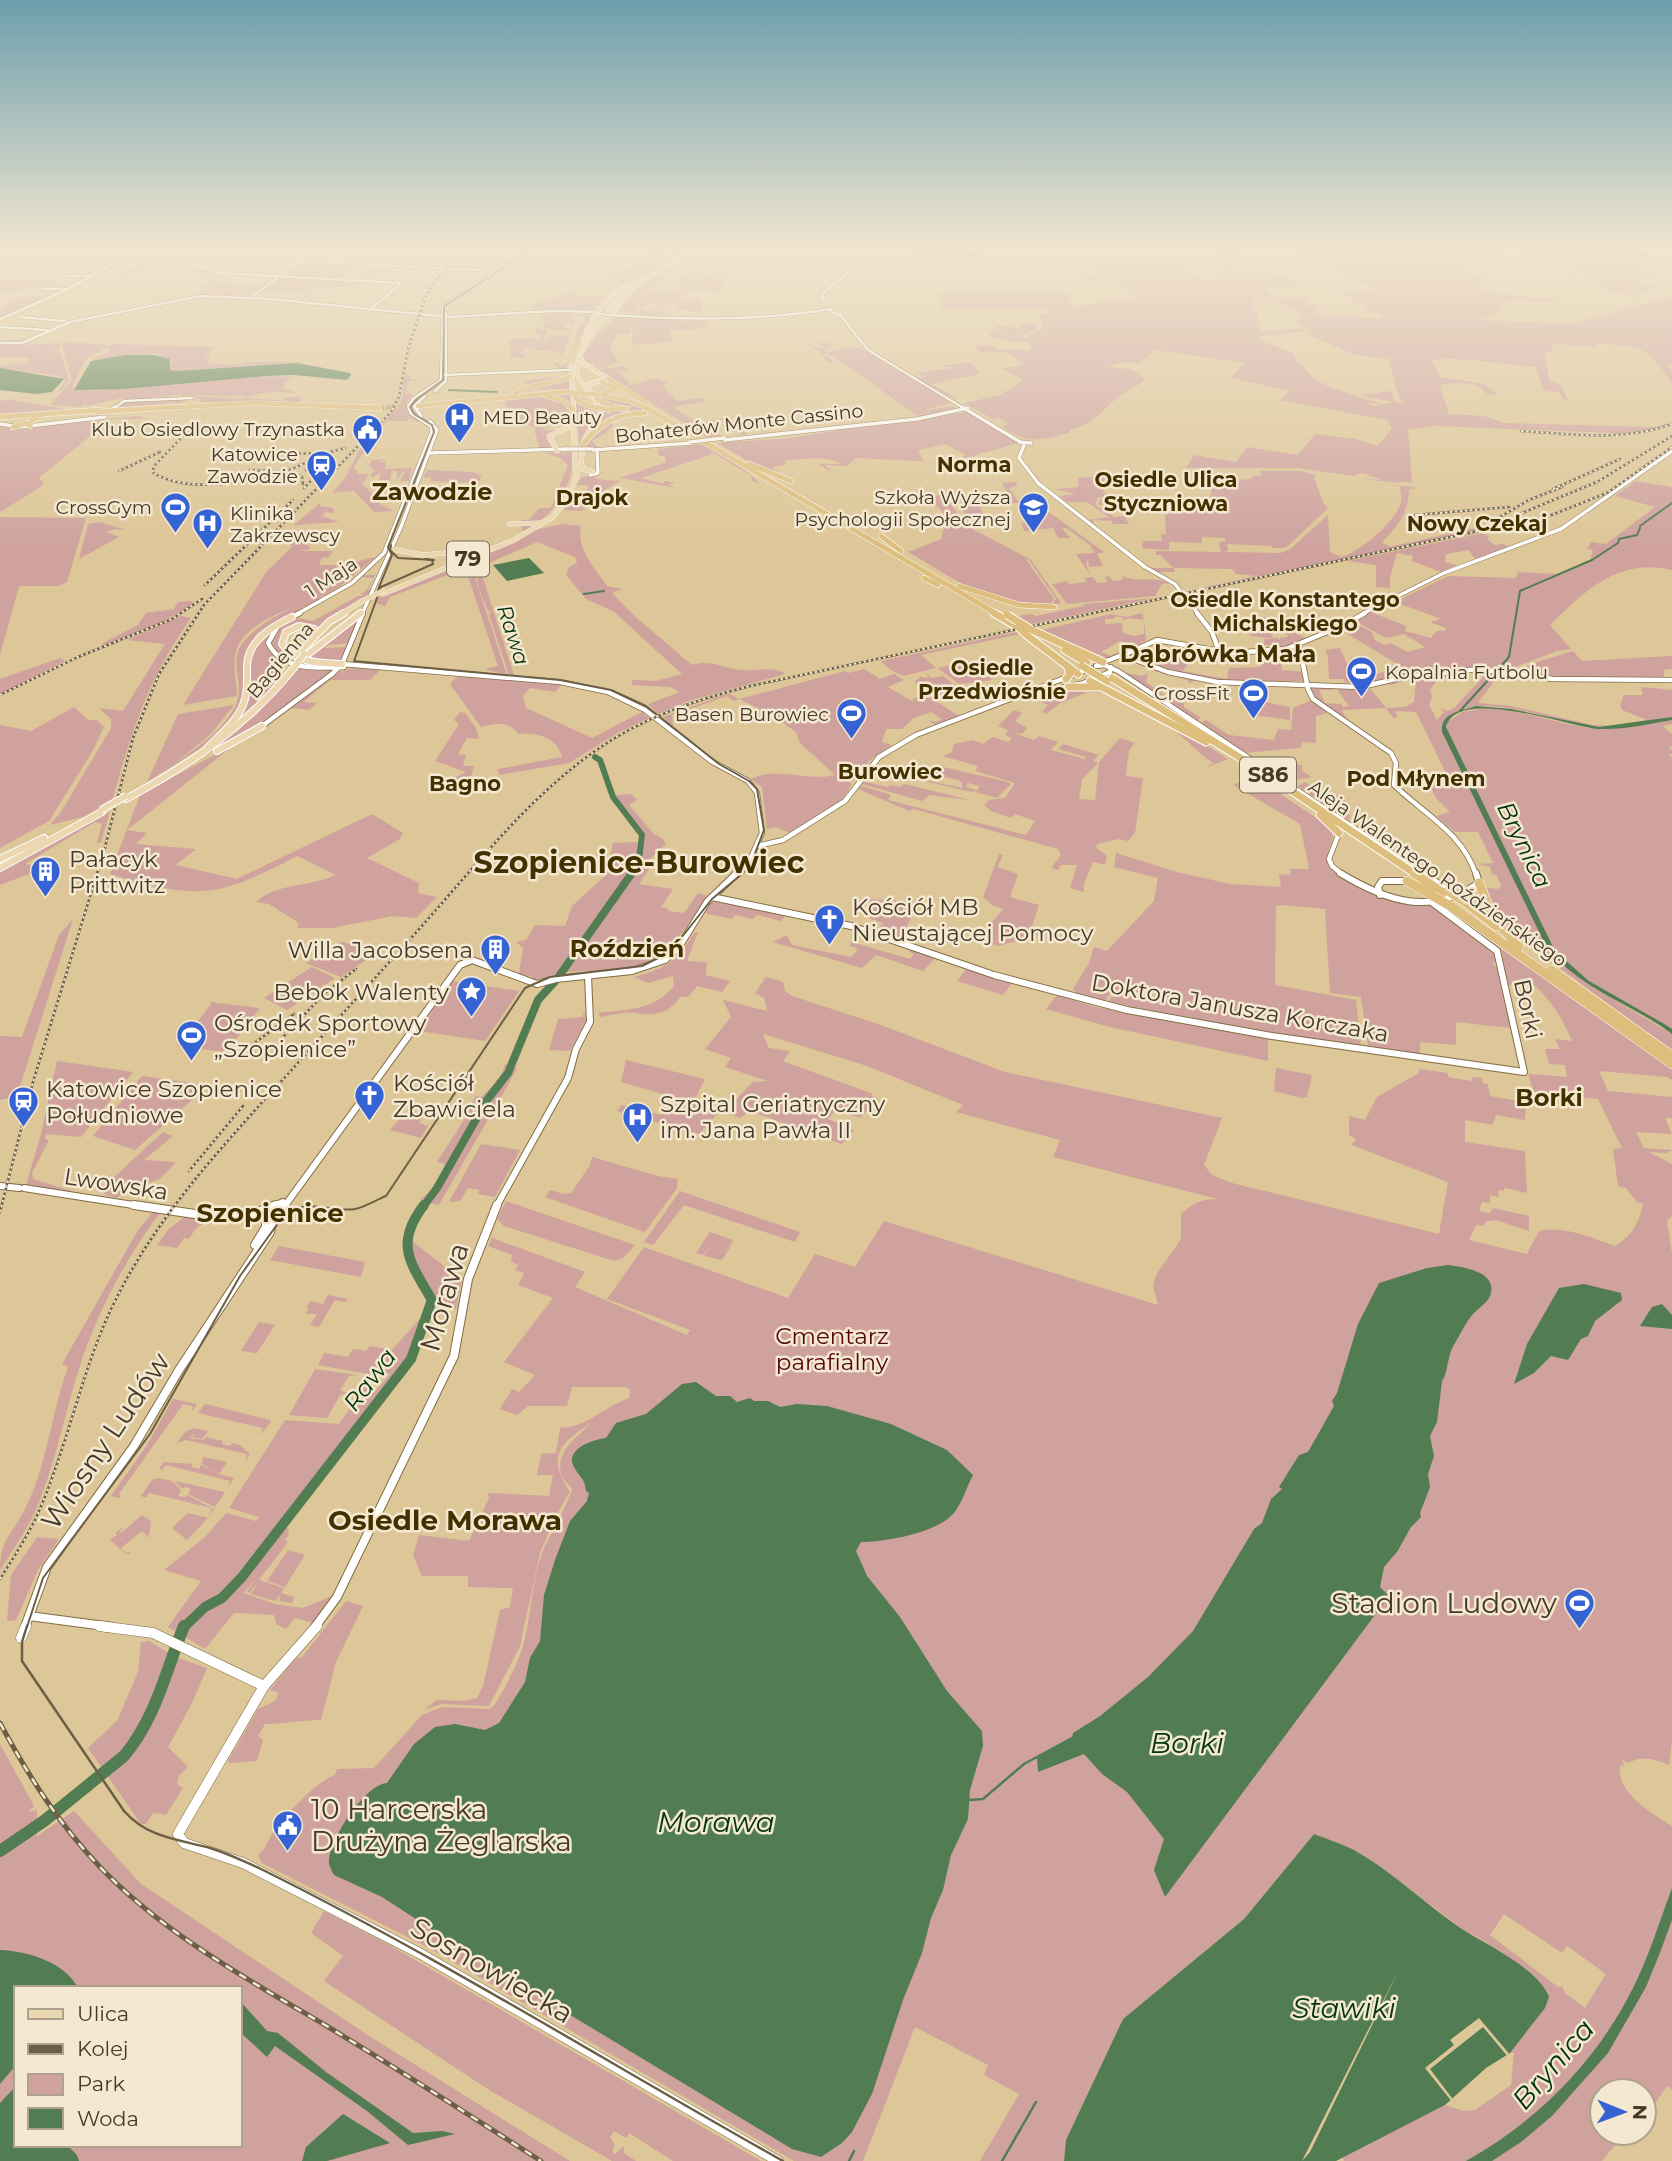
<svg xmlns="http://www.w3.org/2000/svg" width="1672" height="2161" font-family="Montserrat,sans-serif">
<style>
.green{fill:#cfa29e;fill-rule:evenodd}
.water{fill:#527c51}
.pier{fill:#ddc697}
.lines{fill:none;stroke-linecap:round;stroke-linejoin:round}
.stream-far1{stroke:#527c51;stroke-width:2}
.stream{stroke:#527c51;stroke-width:2.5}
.river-far3{stroke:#527c51;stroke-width:6}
.river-far2{stroke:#527c51;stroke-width:8}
.river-far1{stroke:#527c51;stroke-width:10}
.river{stroke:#527c51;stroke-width:12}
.major-tunnel{stroke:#beaa81;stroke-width:3.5;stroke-dasharray:3.5 2;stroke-linecap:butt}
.highway-tunnel-far1{stroke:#beaa81;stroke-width:4.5;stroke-dasharray:4.5 2;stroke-linecap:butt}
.highway-tunnel{stroke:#beaa81;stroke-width:5;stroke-dasharray:5 2.5;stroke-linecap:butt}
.minor-far5-casing{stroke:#826d41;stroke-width:3.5}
.minor-far4-casing{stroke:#826d41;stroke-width:4.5}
.minor-far3-casing{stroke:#826d41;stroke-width:6}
.minor-far2-casing{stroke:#826d41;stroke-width:8}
.minor-far1-casing{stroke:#826d41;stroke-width:10}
.minor-casing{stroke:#826d41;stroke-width:11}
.major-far2-casing{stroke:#fff;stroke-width:4.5}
.major-far1-casing{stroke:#fff;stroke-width:5}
.major-casing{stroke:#fff;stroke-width:8}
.highway-far3-casing{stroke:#fff;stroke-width:5}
.highway-far2-casing{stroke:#fff;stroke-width:6}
.highway-far1-casing{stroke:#fff;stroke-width:9}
.highway-casing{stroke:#fff;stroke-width:10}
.minor-far5{stroke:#fff;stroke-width:2.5}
.minor-far4{stroke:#fff;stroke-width:3.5}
.minor-far3{stroke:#fff;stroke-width:4.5}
.minor-far2{stroke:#fff;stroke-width:6}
.minor-far1{stroke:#fff;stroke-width:8}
.minor{stroke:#fff;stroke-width:10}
.major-far2{stroke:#ebd8b1;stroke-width:3.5}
.major-far1{stroke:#ebd8b1;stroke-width:4.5}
.major{stroke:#ebd8b1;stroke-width:6}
.highway-far3{stroke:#debe7d;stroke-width:4.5}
.highway-far2{stroke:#debe7d;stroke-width:5}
.highway-far1{stroke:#debe7d;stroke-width:7}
.highway{stroke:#debe7d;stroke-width:9}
.tram-far1{stroke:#6d5f45;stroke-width:2}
.tram{stroke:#6d5f45;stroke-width:2.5}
.rail-far1-casing{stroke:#6d5f45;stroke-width:2.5}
.rail-casing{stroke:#6d5f45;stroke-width:5}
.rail-far1{stroke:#f4e8d1;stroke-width:2;stroke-dasharray:2.5;stroke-linecap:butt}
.rail{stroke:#f4e8d1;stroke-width:2.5;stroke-dasharray:8;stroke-linecap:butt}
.minor-bridge-far1-casing{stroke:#826d41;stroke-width:3.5;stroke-linecap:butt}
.minor-bridge-casing{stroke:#826d41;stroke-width:4.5;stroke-linecap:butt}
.major-bridge-far1-casing{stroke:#fff;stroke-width:5;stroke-linecap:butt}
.major-bridge-casing{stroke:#fff;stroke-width:8;stroke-linecap:butt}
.highway-bridge-far3-casing{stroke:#fff;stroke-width:5;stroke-linecap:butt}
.highway-bridge-far2-casing{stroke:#fff;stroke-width:6;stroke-linecap:butt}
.highway-bridge-far1-casing{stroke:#fff;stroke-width:9;stroke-linecap:butt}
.highway-bridge-casing{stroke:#fff;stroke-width:10;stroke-linecap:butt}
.minor-bridge-far1{stroke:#fff;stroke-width:2.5}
.minor-bridge{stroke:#fff;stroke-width:3.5}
.major-bridge-far1{stroke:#ebd8b1;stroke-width:4.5}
.major-bridge{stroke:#ebd8b1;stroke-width:6}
.highway-bridge-far3{stroke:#debe7d;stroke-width:4.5}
.highway-bridge-far2{stroke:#debe7d;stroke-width:5}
.highway-bridge-far1{stroke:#debe7d;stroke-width:7}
.highway-bridge{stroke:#debe7d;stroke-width:9}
.labels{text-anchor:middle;stroke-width:5;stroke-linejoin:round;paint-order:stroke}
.far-poi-label{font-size:19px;fill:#443a27;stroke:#f4e8d1;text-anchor:end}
.far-street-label{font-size:19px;fill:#443a27;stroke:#f4e8d1}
.far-neighbourhood-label{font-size:21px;font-weight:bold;fill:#443100;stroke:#f4e8d1}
.shield{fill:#f4e8d1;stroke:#796e5a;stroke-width:2}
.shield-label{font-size:21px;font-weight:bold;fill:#443a27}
.far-water-label{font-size:21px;font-style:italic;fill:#033609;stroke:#f4e8d1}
.far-quarter-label{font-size:21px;font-weight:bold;fill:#443100;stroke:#f4e8d1}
.poi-label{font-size:23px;fill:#443a27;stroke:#f4e8d1;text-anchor:start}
.street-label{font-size:23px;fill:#443a27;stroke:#f4e8d1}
.park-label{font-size:23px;fill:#55030b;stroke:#f4e8d1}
.far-district-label{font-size:24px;font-weight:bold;fill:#443100;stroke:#f4e8d1}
.water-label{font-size:24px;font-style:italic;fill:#033609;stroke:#f4e8d1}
.neighbourhood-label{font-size:24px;font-weight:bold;fill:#443100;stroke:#f4e8d1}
.quarter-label{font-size:26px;font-weight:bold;fill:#443100;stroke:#f4e8d1}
.near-street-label{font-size:28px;fill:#443a27;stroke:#f4e8d1}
.near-neighbourhood-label{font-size:28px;font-weight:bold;fill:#443100;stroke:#f4e8d1}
.near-poi-label{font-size:28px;fill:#443a27;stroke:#f4e8d1;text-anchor:end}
.near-water-label{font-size:28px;font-style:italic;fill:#033609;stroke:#f4e8d1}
.district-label{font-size:30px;font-weight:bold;fill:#443100;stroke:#f4e8d1}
</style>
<rect width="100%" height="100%" fill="#ddc697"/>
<!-- green -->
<g class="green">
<path d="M634,246h22l5,5 12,3 4,-3 -2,-5 9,5 -17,10 -24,-3v3l20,3 -26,12v5l31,-18 -38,26 4,-5 -22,9 6,-6 -5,2 -20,24 -59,-3 -1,-7h11l4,-5 -3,4 3,1 3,-5 19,-6h3v3l31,2 9,-8 -3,-1 10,-6 -12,-3 2,-2v2l19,1 1,-3 -18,1 30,-17 -6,-5h8l3,-5 -16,-2z"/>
<path d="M1220,246h259l-18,15 -12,-1 11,2 24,-16h71l69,10 -43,-10h45c14,12 26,11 46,13v5l-43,-7 -12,3 2,4 24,2 1,6 18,2 -7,2 2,3h-18l3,5 26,5 -22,1 2,4 -10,-4 -1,4 -6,-1 11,7 -19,-7 -19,-2 4,-4 -22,-9 10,-5 -21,-1 -7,5h-6l17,-8 -45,-8 -26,-11 -9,1 2,2 -5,11 -7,1 -9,-4 -15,3 27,7 -30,-1 23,8 -11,7 16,8 73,7c-19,4 -38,-3 -57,2l-6,10 -13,7 -9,-3v4l92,4 102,-27v68h-5l5,7v12c-25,-40 -30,-36 -75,-41l-3,4 -41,-3 -1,8 -7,1 4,27 11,4 8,16h-4l-6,-8 -14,-1 -9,-24c-34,-2 -69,-11 -104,-7l9,17 45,7 12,11 -10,-1c-12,-14 -30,-12 -47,-9l9,29 35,2 20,7 149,4 19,-3 -20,8 -17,2 -200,-8 -27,4 4,53 -10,-2 -2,2 -44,-5 27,2 -21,-7 -8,3 -57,-8h-111l8,-13 42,7 11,-15 51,8 17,-21 41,5 21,7 15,-17 -5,-9 -107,-20 10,-9 -59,-13 14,-15 -89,-13 -17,14 -17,-2 -15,5 24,2 15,10c-9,8 -20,12 -29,19 -19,16 -22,26 -47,32l-1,3c-30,7 -41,12 -66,-6l5,-4 -9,-5 -6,1 -29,-16 36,-8 24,-15 -24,-12 15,-1 9,-4 -18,-11h-27l-5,-7 21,1 2,4h35l-3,-8h-17l-23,-6 2,-2 -3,-3 18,4 -15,-4 9,-6 21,4 -1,-5h17l-3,7 -14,5 5,2 18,-10 -3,-13 10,-2 -2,-5 -107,1 -1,-16 127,-1 5,14 66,-7 -26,-19 -20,1 -9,-5 16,-2 -14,-16 -12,-2c38,-3 101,-6 127,24l31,-2 -16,-20 4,-1 -6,-7c10,-1 18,-2 30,4l-17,3 17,15c24,-5 36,2 60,14l-37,1 2,6 7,5 36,-2 -5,9h13l-4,9 67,5 -1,-5 -16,-4 2,-5 -12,-1 -5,-8 -26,-5 48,1v-5l-55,-25 10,-2 -6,-4 -12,2 -26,-12 -48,3zM1252,297l21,1 27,15 -2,11 13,8 -5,2 49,21 34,4 7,30 6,14 -8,-1 -2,-11 -33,4 34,7 -20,4 -6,-3h14c-13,-4 -60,-16 -68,-26 -7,-6 -7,-10 -16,-14l-3,-9 -34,-14 2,-4 46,-5c-12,-6 -32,1 -47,0z"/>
<path d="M107,251l20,2 -39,26 40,-24c-41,25 -83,47 -128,64l4,-2 -4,-1v-8l4,1 -2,-4c17,-11 38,-5 55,-14l-16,1 5,-3 -2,-4 -3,3 -37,5 -4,-1v-13h53l4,1 -2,4 22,1 3,-2 -4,-2 7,-4 -17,-2 18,1 30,-19 -3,-1 3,-2h-12z"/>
<path d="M167,260l12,1 -1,1c16,2 29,10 46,12l-9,6 5,2 37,3 3,-4 1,7 -20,9 -29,-2 -8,5 3,2 -15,-6 -24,6 28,-8 2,1 4,-3 -1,-4 11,-10 -36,-12 -17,-1 -11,6 -27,4c14,-11 28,-11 46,-15z"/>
<path d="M304,260l56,3 -21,16 -27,-1 52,6 -3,4 -29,-1 -19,13 13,-9 1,-4 -16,13 5,1 -2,3 13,-3 -4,4h4l2,-3 3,-1 -4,4h4l2,-3h3l-4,3 10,-3 -5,4 -26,-2v-2l-8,1 19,-14 -3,-2 -8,7 8,-7 -2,-1 -12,7 -22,-1 -6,5 22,2 11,-5 -9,8 -14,-2 9,3 -11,-2 8,3 -4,2 -9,-6 -26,-2 17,1 -5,-3 9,1 6,-4 -14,-2 -9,3 4,1 -8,-1 24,-16h21l-17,-3z"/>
<path d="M671,268l-12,10 7,1 -21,11 6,2 11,-8 17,-2 -1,-4 12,-7 16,2 -22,15 -15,-2 -11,4 3,1 -3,2c33,1 44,-25 71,-20l-12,24 2,-6 -29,-1 -5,6 -7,3 10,2 6,-4 2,3 7,-1 -5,3 4,1 -2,13 -4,-4 -24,-4 5,-3 -2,-3 -14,6 -2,-1 2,-6h-4l2,3 -2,5h-5l6,-4h-4l1,-4 7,-3h-5l1,-4 -5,11 -4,-4 -5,6 1,5 5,-3 2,2 -8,3 9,-3 6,2 -1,-3 5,-1 -1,4h5l-1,4 -20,-2 -4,3 45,-1 -15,1 7,3 26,-1 4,8 -40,3 4,11 -41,3 1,-24 -3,13h-12l-8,13 8,16 -23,7 -6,-4h12l-15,-4 -2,-5 3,-9 -5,13 1,-7 20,-26 3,-2 -15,19 22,-26 9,-3 -5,-2 24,2 -4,-4 7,-3 -5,-3 5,-12 -6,9 -2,11 -20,-3c14,-18 31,-42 55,-43z"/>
<path d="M560,312l31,4 -25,51 4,23 -41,-2 3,3 -13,1 10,-7 -6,-4 43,-4v-6l-14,-7 9,-2 -4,2 3,2 7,-2 15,-34 -7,12 2,-12 9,-10 -3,-4 -24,-2 13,2 3,5 -3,4 -7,-4 3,2 -4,4 9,2 6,-4c-11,9 -22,6 -31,4l-5,16 7,-10 19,1 3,-5 -10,24 -5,-5 -5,3 -3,-3 -16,1 5,-4 -17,1 3,3 -4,2 6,1 -1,3 -15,1 1,-9 7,-1 -7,-1 -2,-3 3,-5 13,-1 5,5 -3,-5 7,-1 6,5 -1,-7 -6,-6 7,-2 -2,2h7l-2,-3 5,-4 -9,2 8,-4 -10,-4z"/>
<path d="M25,339l-5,3 1,3 38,-2 2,5 -7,2 6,1 9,29 -7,10 -5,2 8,-11 -7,-5 -58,-8v-2l25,-3 5,-5 -30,-1v-16z"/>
<path d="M61,342l42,2 5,3 -21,11 -14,27 1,5c89,-2 177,-21 266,-10l-48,-4 -10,12 15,5 -29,-1 -25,6 49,3 -12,-2 19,-3v3h3l-2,2 8,2 -107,-1 -2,-4 -4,1 1,-2 -7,-1 53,3 3,-3 -65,-1 6,-8 -8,8 -39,4 42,-2 9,2 -10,4 -65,5 12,-8 -5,-2 -35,8 -2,-3 2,-4 -5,8 -32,-2 22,-25z"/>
<path d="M801,342l12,4 6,-1 -6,2 7,3 -2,-2 7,1 -6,-6h11l1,3 -3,1 3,1h-6l3,2 -2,3 25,-6 12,2 88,54 -27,7 32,-4 -2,4 -32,8 46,-6 51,31 -54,15 -2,3v-4l3,-2 -21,-11 -27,6 5,11 34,2 -16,7 -6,-8 -79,-4 -9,8 -23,-1 7,5 -1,1 -12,-7h23c-14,-10 -41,-4 -57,-4l2,4 -14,4 8,5 -23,-7 -40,-23 74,-5 128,-21 -84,-60 -14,-4 14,9h-7l-10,-11z"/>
<path d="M113,344l105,3 -7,2 -2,6h3l-9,3 7,1 -4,4 36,2v-3h63l-128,9 -7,-1 2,-10 -12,-3 -2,-4 -66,7 16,-8 1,-6z"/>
<path d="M970,362l10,12 -49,10 29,16 -29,-11 -14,-11 7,-1 -6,-4 13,-2 -2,-2 21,1 1,-3 -13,-1z"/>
<path d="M625,366l3,4 -9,2 12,13 25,-7 12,4 -6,4 15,15 25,-3 3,3 -32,6 25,16 28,-5 14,9 -4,1 -12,-8 -17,4 14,12 19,-2 -2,-4h2l8,4 -42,3 -108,-67z"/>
<path d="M410,375v4l9,1 -11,1 -2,12 8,2 -7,6v7l13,15 -11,-5 -1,3h-21l-21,24h2l-14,22 4,7h11l-7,10 19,18 -2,2 15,7 -20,1 -20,-21 -22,2 13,-15 14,-27 35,-42h5l4,-13 1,-20z"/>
<path d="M570,393l1,12 -10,-4 9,7 1,17 -13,3 9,-3 -1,-11 -33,4 3,6 10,-3 1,2 -6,2h8l-9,3 10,-1 -9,3h15l-9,8 5,10h-12l-6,-18 2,-1 -14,-7 2,-3 -5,1 -10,-11 2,-2 -3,1 -4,-7z"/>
<path d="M595,395l38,9 -6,5 9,-4 23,10 -29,-4 -20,10 4,2 -8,10 -14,8 6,6h-13l1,-6 30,-26 -9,3 -20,19 14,-23 -1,-11 15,5 -15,-7z"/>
<path d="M574,398l18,12h7l-19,38z"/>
<path d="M8,399l57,10 -2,3 -63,3v-14z"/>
<path d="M138,416l8,3h-32l-8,4 -67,55 5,5 -2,3 -42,26v-87l35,1z"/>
<path d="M704,444l39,25 17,14 -7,-1 -3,-7 -38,-23 1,2 -72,24 23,6v-3l11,2 -7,2 8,3 -56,-10 46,-16 -1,-6h-6l-1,-7z"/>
<path d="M561,452l3,3 1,-3h9c-2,37 -19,62 -51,80l-2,-6 -14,-3 23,-4 9,-11h12l17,-43 -8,-7 -15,-5z"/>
<path d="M386,459l-6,3h6l-1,7 29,-1 -3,2 -2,11h-9l5,-9 -2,-1 -7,10 2,-10h-6l-2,9h-11l2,-6 -7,2 1,1h5h-9v-4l5,-2 -7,-5 3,-6z"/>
<path d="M427,470l45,2 10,4 -4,7h6l-53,-1h35l-36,-1 1,-4 -8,1z"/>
<path d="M1260,471h41l15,4 -2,2 9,25 5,6 -39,37 -5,3h-11l-1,-2 -45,-2 1,7 -7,1 -2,-10h6v-4l-23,-1v6l-33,-1v8l-27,-2 1,-7h19l-1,-7h5l-1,-19 4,-1 1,-15 40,3 2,-17 -11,-2 1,-3 25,1 1,-3 6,2 18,-1v-3h9z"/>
<path d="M592,475l4,4 24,2 -14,8 -24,22 -19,-1 5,-6h17l3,-19h-11l5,-8z"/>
<path d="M1106,476l-5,13h3l-1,4 24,3 -2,8 -27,1 2,-6 8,-1 -10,-1 -3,8 19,12 10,-1 3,-11h6v5l-5,2 -3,6 4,6h-16l-1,-3 -18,-1 -1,3 -4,-3 20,-3 -22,-15h-20l-8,-6 17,-2 -22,-5 24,-2v-9z"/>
<path d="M1636,481l36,6v83c-54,-13 -87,21 -122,55l21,24 -14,2 -47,18 -34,-2 -53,5 -57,12 -6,-7 -3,5 -12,1 -1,-4h-15l-1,-22 -3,-7 15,-2 8,18 26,1 2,7 28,-6 -65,-39 13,-7 20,10 3,8 9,5 6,-2 18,9 17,-5 -21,-13 -18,4 -31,-17 13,-10 38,15 -1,5 26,7 6,-7h8l1,-3 -16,-6 11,-3 -46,-17 53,-26 68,2 2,-6 38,2 34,-14 3,-10 -6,-1 4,-7 15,2 49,-37 -40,-11z"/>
<path d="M1016,482l1,4 -8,2 9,13 14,-1 9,8 -3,1 11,3 55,40 -7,2 6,12 -14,1 -1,-8 -2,5 4,11 -14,-21 19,-1 -5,-8 -24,-17h-4l8,10h-12l-5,-10 -29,3 -3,-8 12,-1 -12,-19 -42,1 7,16 -17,1 -9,-15 1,-1 51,-3 -10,-19z"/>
<path d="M1371,482l47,6 -9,1c0,23 -11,37 -27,53l8,5 84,-19 5,3 -295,61 72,-16 -20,-2 -4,-5 -58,-1 1,4h-19l-6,-4h23l-12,-13h-5v-4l124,2 9,-3 39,-35 2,37 11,5c19,-5 55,-35 60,-55 1,-5 -1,-11 -1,-16z"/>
<path d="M939,495h5l23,31 64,34 30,43 -10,3 5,-7 -27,-39 -4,-2 29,41 -5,7c-67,0 -102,-33 -141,-54l33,-13 6,-21 -9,-11 -16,-8z"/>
<path d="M320,503v3l13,2 1,5 -9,-1 -3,4 17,6 -45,3z"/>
<path d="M0,517l86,1 -19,64 -9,4h-39l-19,69z"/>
<path d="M99,522l28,8 -13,-1 -8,3 13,5 -40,22 9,-35z"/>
<path d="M562,524l19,2c-5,24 14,42 26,60l15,3 -10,4 26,26 54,46c18,-6 31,3 49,5 14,1 34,-4 44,4l-97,27 -30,13 -10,-10 32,-12 -10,-5 -39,-2 2,-5 23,1 26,-7 -69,-63 -27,-12 -20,-24 3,-8 8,-4 -2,-6 -38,-15 -48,21 -8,9 33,103h-5l-20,-60 2,-4h-3c-4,-12 -17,-32 -8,-46l-5,5 1,11 31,94 -23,-6 14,-3 -32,-96h-6l-70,27 -5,9 -9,-3 2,-5 157,-68z"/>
<path d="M290,533h14l-2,8 7,5 1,3 -10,2h33l-4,6 -7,1 -3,7h23l34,-8 -38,31h2c-24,14 -93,27 -104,63 -4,13 1,31 1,45l-54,9 84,-134 25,-24 -6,-9z"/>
<path d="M1483,533l7,4 -3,1 7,7 9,-1 6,4 -33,12 -7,-10 -23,4 -1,8 12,3 -16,7 -29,-11 1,-5 -16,-3 -7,24v11l-14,-1v-22l-29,-4z"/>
<path d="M364,575h11l-7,15 3,-2 -2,7h-4l1,2 -26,15 -23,18 -6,-4 -27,6 -4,13 12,12 -3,3 -13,-7 -6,-10 7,-14 15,-12 21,4 45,-25h6l-3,-2 6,-4 6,-12 -11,-1z"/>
<path d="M1109,576l4,5 10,-1 -1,-4c17,8 32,-1 47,7l-7,1 -7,12 -88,8 -15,-20 26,-5 -11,2 2,3 18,-2 -3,-4 9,-1 4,6 11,-1 -4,-5z"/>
<path d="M323,597l-71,47 -7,48 -9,23 -31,31 -58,36 31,-68 56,-9 -24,30 -46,37c25,-20 55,-36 71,-65 9,-18 -1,-34 2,-52 5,-25 63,-55 86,-58z"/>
<path d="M1154,598l-122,26 -14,-8 14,-2 4,2 47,-10 1,-2z"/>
<path d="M190,601l5,3 -53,28 -36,13 -5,-1 37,-19 8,-12 28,-4 4,-7z"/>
<path d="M1142,613l2,7 -16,-2 -5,3v-3l-7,-2 -3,3h-8v5l17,-1 1,10 11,3 10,-2v-13l2,19 -12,7 -14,-6 -19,11 10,4 10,-5 1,2 -17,8 -1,-4 -62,-27 69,-16 15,3z"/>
<path d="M181,616l10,2c-43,60 -59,113 -79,183l-29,16 -33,8 11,-13 50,-84v-9l-12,-11 24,3 42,-67 -38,-4z"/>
<path d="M1263,617h3v5l3,6h-6l1,5h7l2,5h5l2,2v-2l8,-1 -4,-12 34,-5v-3h8l3,4 -9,1 6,3 -3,1 -8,-2 -7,2 15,6 -19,-5 -8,7 13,5 -27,9 -18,-3v-6h13l-26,-3 -1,-6h4l-3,-7 11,2z"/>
<path d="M359,618l-10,25 -20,2 -5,3 23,-1 -6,17 -36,-4z"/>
<path d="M274,628c-13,16 -4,28 14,34l-26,37 -32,30 12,-16 7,-52 7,-18z"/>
<path d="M1016,632l4,2 -99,21 15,13 -33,8 -12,-6 -10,-9z"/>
<path d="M1146,648l47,12 -11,11 45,8 2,-11 32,-1 -3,-12 21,-2 3,17 21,2v9l-82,1 -48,-9 -44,-17z"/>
<path d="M1573,651l9,10 90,-5v13l-8,1v9h-106l-37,-7 9,-8z"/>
<path d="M60,658l5,3 -65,33v-15z"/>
<path d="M968,661l2,1 -5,2 18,14 6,-1 3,3 -33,4 -21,-16z"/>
<path d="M300,665l37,3 -60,46 -73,42 53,-42z"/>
<path d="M344,668l-4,4 12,-4 28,2 -10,10h-40l-26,22 13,1 -8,7 -17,-2 -38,28z"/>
<path d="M864,669l16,10 14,-5 10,6 -16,7 27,16 -3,-4 14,-4 33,21 -24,9 -7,-5 7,2 7,-3 -11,-7 -17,6 -12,11h-16l-4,13 10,3 -22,15 -16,21 -7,-1 5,4 -11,17 -51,32 -15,-6 -8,2 -5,-42 -11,-8c24,-13 58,3 84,-4l-35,-32 -4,-11 -26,-18 -31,-15 -5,2 -7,-5 -55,19 1,11 -10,-9 61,-22 6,-1 9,5 106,-28 3,2z"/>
<path d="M1156,670l37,10v2l-4,1 -1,-3 -34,-9 -6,3 -2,8 26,18 12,3v4l16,10 -2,4c-23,-5 -21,-21 -40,-28 -12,-5 -22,-12 -33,-20l17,3z"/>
<path d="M1476,670l24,3 -22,30 33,3 82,19 19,1 35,-6 -25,-10 -2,-5 4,-10h19l-2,-8 31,3v27c-23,4 -47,11 -70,10 -43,-1 -124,-42 -158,-6l-1,13 99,202 13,20 38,31 79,47v17l-165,-122 -7,-8 -14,-33 12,1 3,-3 -4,-10 -5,-2 -2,-7 -13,-3 16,-1 -15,-31h-23l-18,-16 13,-4 -14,-14 -11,-22 20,-5 -29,-59 -21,-1 3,6 -5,1 -7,-10 -44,2 5,10 -2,1 -26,-19 -9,-14h23l1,2h-15l6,13 16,1 2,3 6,-1 -13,-18 33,-1 17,21 19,-1 9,-5 2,-21 -7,-1 -19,5 -4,-2 73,-11 3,3 -24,4 -8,11 2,7 -3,8 8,15 7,-8 -4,-4 7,3 7,-3 32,-34 -24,-2z"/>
<path d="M926,673l5,5 12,-2 17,13 -25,8 -21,-15 6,-5 8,1z"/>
<path d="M458,676l104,8 -7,8 -25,-4 -7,8 3,12 66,30 50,-26 7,6 -30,14 -50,31 -70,12 -1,-6 64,-12c-6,-21 -25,-24 -44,-23 -8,-14 -24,-10 -37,-7l-31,-43z"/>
<path d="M1086,688l15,1 8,4 -21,-1 -28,11 -13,11 -5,-2 6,-7 -9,-4 11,-4 -6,-4z"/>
<path d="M1256,700l34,7v13l-37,-5z"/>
<path d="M1312,700l15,13 -11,3v27l-14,-1 -2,6 -56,5 -44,-30 6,-3 23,15 45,5 4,-11 13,1 2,-22z"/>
<path d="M74,707l14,13h9l7,7 -12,25 -43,69 -49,27v-123l31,6z"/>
<path d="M1486,708c36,1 69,16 104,20 27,3 55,-4 82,-8v4l-9,2 9,8v12l-3,2 3,2v4h-3l3,4v271l-83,-48 -34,-30 -109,-221 1,-8 15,-10z"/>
<path d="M1014,710l8,3 -7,8 12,7 -5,6 -11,-2 23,8 5,-4 19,6 -7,8 34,9 1,-2 -28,-8 5,-5 36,11 -6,6 5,2 -16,16 -3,20 16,1 4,-38 21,-24 15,5 -6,7 -3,26 17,2 -8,55 -7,8 -9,-2 -22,5 -1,3 11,9 -2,9 -12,-3 -9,21v9l-14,-4 7,-23h-16l-3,5 -7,-2 10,-13 -3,-6 -144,-40 -5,2 -51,-22 4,-3 29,9 -3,5 138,35 9,-14 -20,-7 -4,4 -20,-7 -7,-6 5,-5 16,-2 10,-15 -40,-12 3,-5 -36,-10 9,-3 3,-9 18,-4 11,4 10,-7 15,5 4,-4 -7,-3 3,-5 -10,-4z"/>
<path d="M460,712l5,1 11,15 3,11 -12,-1 -9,16 8,1 -3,11h11l-5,17 -16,6 -6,-7 19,-10 -31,-11 24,-37 -5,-4z"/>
<path d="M1174,730l24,10 30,19 -23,9 8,-5c-16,-11 -24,-21 -39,-33z"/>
<path d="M238,742l-111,88 20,3 -11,11 60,5 -20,16 61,14 135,-65 31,19 -3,6 -33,19 52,25 -1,10 19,4 -21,21 -23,-2 -61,12h-35l2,-5 -30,-19 -13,-2c19,-19 55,-15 80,-27l-39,-19c-26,13 -56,30 -85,34 -34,5 -70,-7 -102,-16l30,-79z"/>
<path d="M1271,755l7,7 24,3v6l10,6 -23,4 -26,-17 7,-2z"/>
<path d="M939,766l69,16 3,2 -14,14 -21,-6 4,-6 -12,-3 -2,4 10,3 -2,2 -12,-2 -74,-18 74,16v-6l-4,-2 -27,-6h6l-4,-2z"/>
<path d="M1254,776l78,53c4,11 -9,28 -3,36 9,15 58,37 75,39 9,1 19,-1 27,1 13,3 49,34 62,43l4,10 -4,6 7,7 10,57 -54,-6v23l-36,-3v12l-52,-8 -7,-49 -31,-4 -5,-84 -43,-4 -6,1 -1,79 81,15 5,45 -62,-7 -191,-36 7,-9 37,9 4,-9h6l-16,-7 -8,2 -1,6 -25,-3 -8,11 -27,-8 -4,-5 16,-26 5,-16 13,4 47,-50 4,-23 -44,-11 2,-14 61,19 53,12 51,3 -2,-13 11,1v-6h19l-9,-45 -67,-39z"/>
<path d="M868,778l-2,4 22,5 2,-2 11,2 3,-3 66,16 -41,-5 -7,6 -60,-17z"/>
<path d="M1305,782l24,16 8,-3 14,10 -11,6 10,4 -1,5 -51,-34z"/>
<path d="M631,794l6,6 -8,5 24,28 10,6 3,5 -18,17 6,1 -15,22 34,5 -12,18 8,2 -1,2 16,2 14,-20 10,3c-14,17 -26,41 -43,56 -24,21 -69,18 -99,20l75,-108 3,-29 -29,-40z"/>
<path d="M110,812l-9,30 -4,1 5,-19 -7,-2 -70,42 20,4 -45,17v-16z"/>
<path d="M637,842l1,9 -5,17 -71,102c-12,7 -18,12 -33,10l3,-4 -13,-2 4,-26 -7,-6 10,-2 9,-15 30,1 7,-20 34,-31 7,-32z"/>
<path d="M999,854l4,1 -6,12 21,7 -8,23 29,8 -8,24 11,5 -44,12 -20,-7 25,-30 -11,-4 -9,-8z"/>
<path d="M869,899l50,3 -18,36 -25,-7 7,-8 -17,-6z"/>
<path d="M718,901l69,13 -6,7 -24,-6 -4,4 -18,-4 -3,4 -24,-5 -3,-2 7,-9z"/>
<path d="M1442,904l230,165v11l-5,-3 -68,-6 9,20 64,6v21h-7l7,16 -36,-2 8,16 28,2 -6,3 -17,-1 23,12v52l-5,4 5,34v487l-3,24c-15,-6 -26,-10 -41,-2l-7,-4 3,5 -1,3 -3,-2c-4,29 32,48 52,61v263l-5,-3 -23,33v-28h-42v42h28l-7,2 -21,26h-258l-2,-5 103,-51 19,6 11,-1 36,-25 3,-32h-4l23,-29 -45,-81 -24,-13 -80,-60 -70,-36 -70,85 -121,100 -57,121 -2,21h-84l39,-67 -35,-19 4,-10 -73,-38 -52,134h-69l-363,-212 -169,-86 -4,-8c10,-7 10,-18 18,-27 13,-16 41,-47 59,-53l2,-6 37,-1 48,-53 20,-8 48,2 5,-5c10,-16 22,-39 28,-58 9,-33 8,-68 22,-100 5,-9 27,-52 27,-57l-11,-13c-5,-27 14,-36 30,-53 -33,21 -44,35 -21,69l-14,23 -16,38 -20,93 -31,60 -48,-2 -17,6 13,-10 28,1 12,-3 6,-12 17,-76 10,-3 3,-19 -45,-1v-11h-46l-9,-21 6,-20 50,6 20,-43 -1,-5 61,3 4,-21h-16l4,-21 15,-1 4,-25c25,0 46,-22 69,-30l1,-8 -4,-3h-54l-5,19h-39l-11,9 -17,-6 12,-20 7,3 16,-17 -31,-13 49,-64 -35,-13 6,-12 -9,-3 3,-5 -7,-4 1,-6 -24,-9 4,-8 93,34 -10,15 112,48 3,-5 -83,-31 37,-52 144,51 27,-44 40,13 29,-46 274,84 -5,-20 3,-10 25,-36v-25c12,-11 21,-15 37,-15l-165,-42 7,-17 -104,-28 7,-7 -96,-39 -104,-32 6,14 21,3 -7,10 90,33 -2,2 7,2 -18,20 -24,-8 -8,9 26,11 -12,14 -92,-33 -10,7 -16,-6 29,-30 15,-1 -43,-14 6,-9 -26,-9 26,-32 -8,-17 44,11 -3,-13 -9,-5 11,-16 17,5 2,9 7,5 86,28 127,48 217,46 -18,47 8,10 20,8 207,51 9,-52 -96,-37 4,-6 -7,-4v-19l16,4 12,-23 42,-24v-4l29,4v4l24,4v-4l10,1 1,5 5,1 2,12 36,6 -1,18 -29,-5 -3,10 -28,-5v22l60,9 2,42 -22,-5 -2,3 -5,-1 1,7 -9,-2v8l-8,-1 -3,9 11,2 3,-5 36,8v15l-33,-11 -9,1 -5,5 -6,-1 -7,15 58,14 12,-23c25,-6 53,7 76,15 17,-10 24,-23 28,-42l-6,-2 -11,-14 -8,-2 -5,-37 9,-1 -24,-49 -64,-7 -6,-18 39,3 -2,-12 -16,-1 -4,-15h15l-5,-10 17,2c-11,-26 -23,-44 -45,-62l-20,7 -5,-34 -63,-46zM1504,1914l58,39 5,-7 39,28 -21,34 -20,-15 -3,-7 -4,1 -68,-52z"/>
<path d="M73,919l-56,177 -17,4v-64l22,1 37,-102z"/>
<path d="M695,932h3l-11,29 20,1 -1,13 24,6 -8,11 -25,-6 -9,11h-8c-11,17 -26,19 -45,16 -10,-2 -24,2 -34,4l-3,-4c31,-4 55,-2 76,-27l-1,-10 -25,7 -14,-6c35,-10 41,-15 61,-45z"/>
<path d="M785,936l3,1 4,8 59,12 5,-5 1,-4 -7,-2 1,-4 59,17 4,-5 -5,-2 2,-3 25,8 -13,14 -47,-16 -14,13 -89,-26z"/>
<path d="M341,942l40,8 -40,27 -35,-14z"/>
<path d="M312,967l23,11 -48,32 -23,-12z"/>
<path d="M967,968l46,14 -10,13 -46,-14z"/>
<path d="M452,981l67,10 -34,50 -66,-10z"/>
<path d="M1057,995l39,12 172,31v23l-158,-34 -64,-18z"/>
<path d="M210,1002l50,6 -34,44 -48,-6 -1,-3h4l30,-39z"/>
<path d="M584,1010l2,11 -16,30 -21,-1 9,-31 25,-2z"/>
<path d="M626,1060l79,19 -12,24 27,8 -21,23 -82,-23 5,-6 39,10 4,-6 20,6 8,-12 -72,-21z"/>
<path d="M57,1061l76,11 -52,65 -35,-3 -1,5 4,1 -17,33 1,6 42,13 -49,-7 15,-51z"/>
<path d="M505,1064l5,1 -24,32 -52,91 -10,12 -4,-1c13,-7 19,-22 25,-35l-8,-2 32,-50 -2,-1 9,-15 5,1c10,-9 21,-20 24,-33z"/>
<path d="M514,1067h3l-4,9 -74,129 -9,-2 15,-22 45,-81z"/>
<path d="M1276,1068l36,7 -5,22 -6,1 -27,-7z"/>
<path d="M142,1076l67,9 -74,65 -42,-14z"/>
<path d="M402,1116l20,2 -3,5 9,3 -7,12 -31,-8z"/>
<path d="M163,1132l10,4 -29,24 32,2 -16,17 -22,7 -4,-3 -17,15 -11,-3 -6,-5z"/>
<path d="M481,1144l39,6 -25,47 -17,-3 1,-4 -11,-2 -8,13 -11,1z"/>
<path d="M592,1157l66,19 20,3 -1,9 -32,44 -100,-35 5,-7 14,4 7,-1 19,-28z"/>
<path d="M680,1191l120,41 -5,10 -111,-37 -31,40 -9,-3z"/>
<path d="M506,1201l129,44 -12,13 -9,3 -110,-35 -7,-7z"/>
<path d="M154,1211l7,1c-34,43 -62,98 -80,150 -15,46 -24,94 -41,138 -10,25 -25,47 -40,70 0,-29 11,-35 24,-59 23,-44 27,-97 44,-144l-6,-3 76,-134z"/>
<path d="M421,1211l3,1 -5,6 -7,23 50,39 -6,29 -20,-4 1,-7c-17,-29 -39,-54 -16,-87z"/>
<path d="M184,1217l30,4 -2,3c-13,-2 -16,4 -23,15l-5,-1 -7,10 -20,-3 11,-15z"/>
<path d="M710,1232l23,8 -11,15 12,-14 -12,19 -18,-4 7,-11 -8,10 -7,-2z"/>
<path d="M279,1246l86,16 -4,15 -91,-17z"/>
<path d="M328,1295l20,4 -2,3 -11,-2 -16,27 -9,-2 7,-11h-12l4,-6 -2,-1 3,-6 13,3z"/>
<path d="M424,1314l8,1c-8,14 -8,28 -16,41l-129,170 2,8 -4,6 3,2 -29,38 25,8 -3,5 13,4 -2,6 -13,-2 1,-6 -5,6 -24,-7 7,-12 -9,11 -2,-1 8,-13 -11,14 31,11 28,4 29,-12 -19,27 -18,-5 -9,11 -10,-5 -2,-9 -40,-2 -29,36 -37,-22 33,-46 -37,-11 41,-33 21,-24 30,8 3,-4 -30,-9 56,-88 54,4 26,-37 1,-10 3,2 -2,5 9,6 14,-16 -12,-4 -10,4 -50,-9 6,-12 24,4 5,-8 13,2 4,-5 22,4z"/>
<path d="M259,1322l16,3 -18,28 -16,-2z"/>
<path d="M315,1369l42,6 -8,1 -9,14 8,3 -8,2 -13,23 -38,-3z"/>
<path d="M173,1399l24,5 -6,8 2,-6 -10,-2 -64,90 2,2 -1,2 -9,-2 36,-51z"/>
<path d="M205,1404l65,16 1,2 -11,13 3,-7 -65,-15z"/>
<path d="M194,1428l14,3 -6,8 -10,-2 3,-6 -5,7 13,2 3,-3 17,4 -1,3 8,2 2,-3 8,2 10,9 -5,8 2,-8 -61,-14 -9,3 8,-11z"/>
<path d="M203,1457l24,5 -8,12 15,4 -6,10 2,-7 -64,-16 -4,5 -3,-1 5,-7 29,2 -2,3 8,2 2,-4 15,8 -14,-9z"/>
<path d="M159,1478l13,3 9,9 -3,6 7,1 2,-2 27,14 -5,7 3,-8 -63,-15 -3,5 -5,-2 11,-16z"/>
<path d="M174,1481l51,11 -10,15 -27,-13 3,-5 -3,-2 -6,1z"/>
<path d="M188,1513l20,5 -21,22 -15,-12z"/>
<path d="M142,1515l9,6 -2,15 -5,4 4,-4 -6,-5 -21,17 5,5 6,-2 -5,4 -17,-15 7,-5 -2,-2 9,-7 -5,6 2,1z"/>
<path d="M37,1537l22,2 -20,29 -23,52 -9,1 4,-46z"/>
<path d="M288,1550l17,5 -20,32 -18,-6z"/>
<path d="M346,1601l17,5 -27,56 -15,58c-19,0 -37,4 -56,4l-7,12 5,4 -6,21 -27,2 -2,-2 30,-52 17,-8 4,-8 -9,-3 25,-31 7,-2z"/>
<path d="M149,1641l27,16 31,11 -15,35 -24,44 20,20 -9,8 -2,9 6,4 -17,27 -13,-2 -7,11h-5l-53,-76 29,-27 21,-49 3,-30z"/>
<path d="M0,1744l34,62 -6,6 9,-2v26l37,-25 67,73 225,150 204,127h-570zM16,1988h224v157h-224z"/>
<path d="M324,1911l62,32 375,218h-88l-44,-28 -3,5 -12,-7 -4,6 5,8 -3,7 3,2 9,-8v7l12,8h-24l-126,-73 -162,-107 19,-25 -32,-23z"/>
</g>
<!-- water -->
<g class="water">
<path d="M126,355h27l17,4v11l7,1 120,-8 53,10 1,2 -4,5 -53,-5 -27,1 -143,13 -50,1 17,-29z"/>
<path d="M0,368l64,11 -12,13 -16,2 -36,-4z"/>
<path d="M529,558l15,15 -37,8 -14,-16z"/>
<path d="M1476,706l35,3 88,18 73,-10v3c-24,4 -48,10 -74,9 -29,-2 -141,-44 -152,-2l109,224 34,30 77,44 6,4v5c-42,-32 -98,-46 -128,-92l-102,-210c-2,-20 20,-21 34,-26z"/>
<path d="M1448,1265c16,2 51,7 42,31 -3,7 -10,11 -15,16 -9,9 -15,23 -21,33 -7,11 -6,29 -12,36l-5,41 -7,14 4,20 -6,18 2,13 -10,26 1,4 -10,10 -14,25 -13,15 -4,20 9,9 -224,301 -11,-27 10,-31 -37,-47 -25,-18 -18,-20 -46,18 -1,-15 35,-19 1,-5 27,-17 48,-39 45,-46 61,-102 8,-6 9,-24 11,-10 -3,-2 20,-32 9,-3 26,-46 -2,-5 5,-8 21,-69 21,-41 48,-15z"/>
<path d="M1584,1284l37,9 1,7 -27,21 -7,15 -7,3 -13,21 -17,-4 -17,17 -20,11 13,-40 32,-56z"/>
<path d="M1662,1304l10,11v14l-32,-3 12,-19z"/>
<path d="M696,1382l20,14h14l7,6 13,-4 4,3h14l12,6 17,-3 30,2 64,18 56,26 26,25c-6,11 -11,29 -20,39 -17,19 -68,28 -92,28l-5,9 11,25 33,41 47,74 35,40 1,15 -13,44 -2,29 -17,36 -8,35 -12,28 -9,35 -19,47 -31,94 -20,38 -10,11 -21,14 -29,-8 -316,-191 -94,-61 -48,-22c-2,-4 -4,-7 -5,-11 -2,-22 36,-80 58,-81l27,-39 21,-17 20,-3 30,6 14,-7 26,-41 5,-24 10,-17 4,-46 11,-35 15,-39 17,-20 2,-8 -3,-2c-1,-13 -7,-14 -12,-24 -10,-18 20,-28 32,-29l10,-15 30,-9 36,-30z"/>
<path d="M1314,1834c13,5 28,10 40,16 39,22 71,54 108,79 25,16 77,40 87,68l-4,11 -35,45 -24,15 -41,37 -109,56h-272l2,-21 57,-121 121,-100z"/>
<path d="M1672,1888v32l-11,30 -15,37 -38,66 -56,63 -31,26 -29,19h-26c73,-41 132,-101 169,-177 15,-31 25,-64 37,-96z"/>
<path d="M0,1950c27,1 65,12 78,38h-62v77l-16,19z"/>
<path d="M240,2001l27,30 11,2 48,39 87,61 29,-2 13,3 -47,11 -41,-34 -92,-65 -8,11 -27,-25z"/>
<path d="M16,2086v59h51l10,10 2,6h-79v-58z"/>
<path d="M343,2114l47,29 -63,18h-25l4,-14z"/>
</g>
<!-- pier -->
<g class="pier">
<path d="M1399,1970l-89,182 -8,9 62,-123z"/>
<path d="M1479,2018l32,38 -2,2 -26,-31 -53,42 25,33 -2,1 -28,-35 29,-23 -4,-5z"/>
</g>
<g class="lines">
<!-- stream-far1 -->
<g class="stream-far1">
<path d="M449,390l48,2"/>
<path d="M1640,526l32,-23"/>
<path d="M584,594l20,-3"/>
<path d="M1460,711l49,-54 11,-66 72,-31 26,-17 1,-4 18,-4 3,-7"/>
</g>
<!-- stream -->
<g class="stream">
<path d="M969,1800l14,-1 41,-35 48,-26"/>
<path d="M849,2161l5,-10"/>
<path d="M1002,2161l34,-59"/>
</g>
<!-- river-far3 -->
<path class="river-far3" d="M595,757l5,3 13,37 29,38 -3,24 -8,16"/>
<!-- river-far2 -->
<path class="river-far2" d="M423,1207l14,-19 50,-88 21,-27 30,-73 19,-21 75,-106"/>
<!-- river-far1 -->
<path class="river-far1" d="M184,1627l21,-20 17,-9 20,-21 169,-218 21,-59c-22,-38 -38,-56 -8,-95"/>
<!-- river -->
<path class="river" d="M0,1851l44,-30 80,-65c32,-38 42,-86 60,-130"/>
<!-- major-tunnel -->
<path class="major-tunnel" d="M625,286l66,-40"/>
<!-- highway-tunnel-far1 -->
<path class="highway-tunnel-far1" d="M379,408l39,-2"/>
<!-- highway-tunnel -->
<path class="highway-tunnel" d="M379,408l16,-1"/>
<defs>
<g id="minor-far5">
<path d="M75,246l59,6"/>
<path d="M183,248l2,1h-6z"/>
<path d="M150,253l346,18"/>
<path d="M186,262l34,11 181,10"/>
<path d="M493,275l31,-18 44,3 17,-14"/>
<path d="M66,276h24"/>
<path d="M42,289h23"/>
<path d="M249,298l52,-37"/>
<path d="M825,302l-3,-3 2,-7 58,-46"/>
<path d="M370,310l30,-26"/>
<path d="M830,311l11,5 27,34 97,59"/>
<path d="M609,315c74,5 148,6 222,-6"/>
<path d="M20,317l45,4"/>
<path d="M0,319l70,-31 56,-33"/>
<path d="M0,327l47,3"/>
<path d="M0,343h22l48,-21 131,-26 69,3 179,18 104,-6 48,1"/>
<path d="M444,375l124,-5"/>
<path d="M435,391l11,-10v-68"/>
<path d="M113,409l11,-8 68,-3"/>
<path d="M409,409l-1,-3 6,-8 27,-18 2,-74 53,-35"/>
<path d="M416,409l-2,-3 11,-10"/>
<path d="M964,409l4,-1"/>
</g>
<g id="minor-far4">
<path d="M415,407l6,9"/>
<path d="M962,407l58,35"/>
<path d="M107,413l8,-6"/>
<path d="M0,424l21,3 84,-10"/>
<path d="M724,440l193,-21 51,-11"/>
<path d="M1020,442l11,1"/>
<path d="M1024,445l-5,13 19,25 107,84 30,17 23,30"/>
<path d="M592,450l100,-7"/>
<path d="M429,453l138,-4"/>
<path d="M590,475l8,-2 -1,-23"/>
<path d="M297,614l55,-31 32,-30 48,-121 -1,-6 -20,-13 -2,-6"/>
<path d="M362,614l39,-87 36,-97 -7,-9"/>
<path d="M1362,614l82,-41 117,-44 111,-78"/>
</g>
<g id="minor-far3">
<path d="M1197,613l15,19 7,19"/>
<path d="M290,618l10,-5"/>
<path d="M278,626l-10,17c14,28 49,25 76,24"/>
<path d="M1286,649l56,-23 23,-13"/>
<path d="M1300,649l8,40 5,10 78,54 5,10 -2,22c30,29 69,48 82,90"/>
<path d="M1122,655l46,17 49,10 144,5 43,-10 75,-8 74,10 119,1"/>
<path d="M1121,656l36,-16 74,13 57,-4"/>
<path d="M1101,663l21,-8"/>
<path d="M342,664l218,18 48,10 37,18 66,51 37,20 9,12 5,40 -13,29 -14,13"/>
<path d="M1104,665l14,6 307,204"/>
<path d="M1096,666l8,-1"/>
<path d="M331,675l11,-11 21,-51"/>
<path d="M1041,691l40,-7 29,-12 1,-5"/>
<path d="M262,726l70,-52"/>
<path d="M1339,833l-10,26 3,7 11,9"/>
<path d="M757,846l26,-6 62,-39 34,-44 37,-22 175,-67"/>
</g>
<g id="minor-far2">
<path d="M1340,873c48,29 90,43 139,10l-3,-10"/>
<path d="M1423,873l20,14"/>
<path d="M1380,895l-2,-8 4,-6h25"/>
<path d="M712,897l139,29 143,49 133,35 145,26 252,36 -27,-121 -64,-48"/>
<path d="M0,1186l19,2"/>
<path d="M24,1188l122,19"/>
<path d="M271,1207l12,-5"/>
<path d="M284,1207l176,-242 12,-5 65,24 19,-5 76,-8 33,-11 14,-13 28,-45 30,-29"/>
<path d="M496,1207l72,-129 8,-29 14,-27 -2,-46"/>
</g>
<g id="minor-far1">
<path d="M134,1205l74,11h54"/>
<path d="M252,1214l24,-9"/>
<path d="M262,1216l11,2 12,-13"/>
<path d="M255,1245l11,-18v-8"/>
<path d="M29,1616l83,11"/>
<path d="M25,1627l22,-60 87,-121 45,-76 91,-138 3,-14"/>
<path d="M315,1627l22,-30 117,-241 14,-77 29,-74"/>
</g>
<g id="minor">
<path d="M99,1626l54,7 111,53"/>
<path d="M317,1626l-53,60 -86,148 6,9 59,20 178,91 357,207"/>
<path d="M21,1638l5,-12"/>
</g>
<g id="major-far2">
<path d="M1558,246l114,12"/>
<path d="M705,248l274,8 19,-7 27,-3"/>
<path d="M962,251l28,2"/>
<path d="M613,313l24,-29 55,-33 8,-2"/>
<path d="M583,341c10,-25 22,-46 47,-58"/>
<path d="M580,356l3,7 26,16"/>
<path d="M571,367l3,42"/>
<path d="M589,390v-6l20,-5"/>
<path d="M600,409c-4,-13 -20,-23 -23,-36 -5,-20 41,-76 56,-90"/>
</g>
<g id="major-far1">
<path d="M573,407l2,62"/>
<path d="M557,451l-8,-15 22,-10 3,-6"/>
<path d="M581,462l2,7 10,3"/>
<path d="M509,524l31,-1"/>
<path d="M391,549l32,6 57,-5"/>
<path d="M383,594l129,-53 41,-24 17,-23 11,-32 3,-22 17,-29 -1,-4"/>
<path d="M341,614l21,-13"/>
<path d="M359,614l3,-2"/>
</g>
<g id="major">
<path d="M311,639l3,-10 -15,-3 -13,6 -4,12c14,20 38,19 60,20"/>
<path d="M299,653l30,-31 15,-9"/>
<path d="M308,654l53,-41"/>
<path d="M208,747c13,-13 28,-25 35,-42 5,-12 4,-25 4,-38 0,-26 24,-40 45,-50"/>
<path d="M217,751l45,-25"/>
<path d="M126,799c65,-35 120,-73 167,-130"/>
<path d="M0,859l44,-21"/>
<path d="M0,868l102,-56"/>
</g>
<g id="highway-far3">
<path d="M140,252l15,-6"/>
<path d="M128,261l62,3"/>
<path d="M0,323l70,-31 67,-39"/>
<path d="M609,379l37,23"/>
<path d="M602,382l14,6 -14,5"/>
<path d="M515,393c21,-12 34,-7 54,-16"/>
<path d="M574,394l5,8 13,5"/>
<path d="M602,395l28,6 19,8"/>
<path d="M546,396l18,5 8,8"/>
<path d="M597,399l18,9 10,1"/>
<path d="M418,406l147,-14"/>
<path d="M145,409l109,-6 125,5"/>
</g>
<g id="highway-far2">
<path d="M359,407l20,1"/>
<path d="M570,407l3,3"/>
<path d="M613,407l13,2"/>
<path d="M645,407l352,207"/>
<path d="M125,410l52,-3"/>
<path d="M0,417l101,-7"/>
<path d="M26,423l4,3 2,-6 8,-3"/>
<path d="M13,427l13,-4"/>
<path d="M582,446c16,-22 35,-33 63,-33"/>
<path d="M749,464l42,17"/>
<path d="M881,536l20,15"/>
<path d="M924,578l14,7"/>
<path d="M959,586l60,19 35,2"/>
</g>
<g id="highway-far1">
<path d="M994,613l24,14"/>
<path d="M1032,630l71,32"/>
<path d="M1029,637l49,37"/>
<path d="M1065,650l22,13"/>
<path d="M1112,678l159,99 146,98"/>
<path d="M1066,679l4,-5 -2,-7"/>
<path d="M1090,681l116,61"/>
<path d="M1068,687h30"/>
<path d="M1320,815l19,18"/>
</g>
<g id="highway">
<path d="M1414,873l29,20"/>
<path d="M1407,881l26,15"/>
<path d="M1479,883l14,34 26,30"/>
<path d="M1465,902l31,24"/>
<path d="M1452,907l220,157"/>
<path d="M1551,970l121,86"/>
</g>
</defs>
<!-- minor-far5 casing -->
<use href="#minor-far5" class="minor-far5-casing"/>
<!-- minor-far4 casing -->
<use href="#minor-far4" class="minor-far4-casing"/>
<!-- minor-far3 casing -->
<use href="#minor-far3" class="minor-far3-casing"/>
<!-- minor-far2 casing -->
<use href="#minor-far2" class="minor-far2-casing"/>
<!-- minor-far1 casing -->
<use href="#minor-far1" class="minor-far1-casing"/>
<!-- minor casing -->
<use href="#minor" class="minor-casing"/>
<!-- major-far2 casing -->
<use href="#major-far2" class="major-far2-casing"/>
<!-- major-far1 casing -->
<use href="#major-far1" class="major-far1-casing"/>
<!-- major casing -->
<use href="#major" class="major-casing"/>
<!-- highway-far3 casing -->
<use href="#highway-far3" class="highway-far3-casing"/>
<!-- highway-far2 casing -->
<use href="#highway-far2" class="highway-far2-casing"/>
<!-- highway-far1 casing -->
<use href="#highway-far1" class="highway-far1-casing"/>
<!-- highway casing -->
<use href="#highway" class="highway-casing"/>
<!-- minor-far5 -->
<use href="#minor-far5" class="minor-far5"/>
<!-- minor-far4 -->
<use href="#minor-far4" class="minor-far4"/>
<!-- minor-far3 -->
<use href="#minor-far3" class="minor-far3"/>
<!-- minor-far2 -->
<use href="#minor-far2" class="minor-far2"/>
<!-- minor-far1 -->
<use href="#minor-far1" class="minor-far1"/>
<!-- minor -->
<use href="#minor" class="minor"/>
<!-- major-far2 -->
<use href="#major-far2" class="major-far2"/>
<!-- major-far1 -->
<use href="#major-far1" class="major-far1"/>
<!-- major -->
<use href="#major" class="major"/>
<!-- highway-far3 -->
<use href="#highway-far3" class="highway-far3"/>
<!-- highway-far2 -->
<use href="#highway-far2" class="highway-far2"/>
<!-- highway-far1 -->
<use href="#highway-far1" class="highway-far1"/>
<!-- highway -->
<use href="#highway" class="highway"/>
<!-- tram-far1 -->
<g class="tram-far1">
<path d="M716,246l262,9 16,-6 25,-3"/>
<path d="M1555,246l117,12"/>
<path d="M391,545l-1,5 8,8 36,2"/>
<path d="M378,590l14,-35 -4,-8 46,-115 -2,-7 -18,-11 -4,-7 7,-8 26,-19 1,-74 93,-60"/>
<path d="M27,1627l16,-49 107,-144 90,-158 44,-61c21,-18 47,-2 71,-6 10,-2 21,-9 31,-13l139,-208 25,-11 92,-11 28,-14 42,-53 31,-26 9,-12 12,-31 -7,-41 -8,-8 -30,-17 -73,-58 -35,-16 -51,-10 -206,-19 27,-74 52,-23 -1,-4 -7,-1"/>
</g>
<!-- tram -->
<path class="tram" d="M27,1626l-5,16v19l102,150c24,27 53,28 86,37 17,5 33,13 49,20 180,89 349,195 524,293"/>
<defs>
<g id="rail-far1">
<path d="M1521,431c51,3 102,11 151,-7"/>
<path d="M186,433l-31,32 -3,7c37,24 117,10 155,-10"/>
<path d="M180,438l19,-17"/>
<path d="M286,454l35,-1"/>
<path d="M250,470l40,2 12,5 1,7"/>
<path d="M306,470l10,-14 29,-8"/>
<path d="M119,471l41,-19"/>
<path d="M304,488l24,-25"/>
<path d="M1553,489l67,-30"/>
<path d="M1415,515l94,-8"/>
<path d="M1517,515l80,-33 75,-46"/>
<path d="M1498,518l31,-18 33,-13"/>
<path d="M205,585l88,-85"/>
<path d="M0,695l78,-38 94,-38 30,-20"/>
<path d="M282,1038l43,-45 31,-24"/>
<path d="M249,1047l45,-33"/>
<path d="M189,1171l54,-65"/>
<path d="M0,1212l33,-130 71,-231 29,-113 26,-64 45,-69 187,-193 8,-15 9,-48 17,-51 11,-18 36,-34"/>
<path d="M0,1579c14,-22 29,-44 39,-68 31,-70 43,-147 79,-216 42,-83 107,-152 169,-220 42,-46 84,-93 126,-139 56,-62 113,-137 182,-185 46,-33 100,-51 155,-65l799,-170 58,-23 65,-46"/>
</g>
<path id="rail" d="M0,1723c28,52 58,100 100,144 63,66 147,112 225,158 73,44 144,90 216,136"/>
</defs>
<!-- rail-far1 casing -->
<use href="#rail-far1" class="rail-far1-casing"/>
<!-- rail casing -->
<use href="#rail" class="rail-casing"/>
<!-- rail-far1 -->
<use href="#rail-far1" class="rail-far1"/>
<!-- rail -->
<use href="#rail" class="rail"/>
<defs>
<g id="minor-bridge-far1">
<path d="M126,255l6,-4"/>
<path d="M600,314l9,1"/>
</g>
<g id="minor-bridge">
<path d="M690,442l34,-4"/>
<path d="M567,449h25"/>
</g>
<path id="major-bridge-far1" d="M362,601l23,-11"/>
<g id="major-bridge">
<path d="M293,669l11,-15"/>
<path d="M101,810l25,-14"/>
</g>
<g id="highway-bridge-far3">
<path d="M130,255l5,-3"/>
<path d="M565,392l37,3"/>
<path d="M592,407l12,2"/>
</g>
<g id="highway-bridge-far2">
<path d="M593,407l18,3"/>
<path d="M98,412l27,-2"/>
</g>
<g id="highway-bridge-far1">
<path d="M1007,615l25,15"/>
<path d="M1018,627l11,10"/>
<path d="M1082,666l25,15"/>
</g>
<g id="highway-bridge">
<path d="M1448,891l17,11"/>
<path d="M1433,896l19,11"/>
</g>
</defs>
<!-- minor-bridge-far1 casing -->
<use href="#minor-bridge-far1" class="minor-bridge-far1-casing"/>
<!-- minor-bridge casing -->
<use href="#minor-bridge" class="minor-bridge-casing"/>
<!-- major-bridge-far1 casing -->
<use href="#major-bridge-far1" class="major-bridge-far1-casing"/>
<!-- major-bridge casing -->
<use href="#major-bridge" class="major-bridge-casing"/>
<!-- highway-bridge-far3 casing -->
<use href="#highway-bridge-far3" class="highway-bridge-far3-casing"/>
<!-- highway-bridge-far2 casing -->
<use href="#highway-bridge-far2" class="highway-bridge-far2-casing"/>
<!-- highway-bridge-far1 casing -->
<use href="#highway-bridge-far1" class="highway-bridge-far1-casing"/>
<!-- highway-bridge casing -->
<use href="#highway-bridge" class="highway-bridge-casing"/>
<!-- minor-bridge-far1 -->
<use href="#minor-bridge-far1" class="minor-bridge-far1"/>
<!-- minor-bridge -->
<use href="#minor-bridge" class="minor-bridge"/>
<!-- major-bridge-far1 -->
<use href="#major-bridge-far1" class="major-bridge-far1"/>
<!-- major-bridge -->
<use href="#major-bridge" class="major-bridge"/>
<!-- highway-bridge-far3 -->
<use href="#highway-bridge-far3" class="highway-bridge-far3"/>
<!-- highway-bridge-far2 -->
<use href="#highway-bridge-far2" class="highway-bridge-far2"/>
<!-- highway-bridge-far1 -->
<use href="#highway-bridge-far1" class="highway-bridge-far1"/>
<!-- highway-bridge -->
<use href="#highway-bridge" class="highway-bridge"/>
</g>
<!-- sky -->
<linearGradient id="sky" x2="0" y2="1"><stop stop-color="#6c9eac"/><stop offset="0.45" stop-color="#f0e5d0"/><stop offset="1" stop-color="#f0e5d0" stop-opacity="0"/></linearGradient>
<rect width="1672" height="549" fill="url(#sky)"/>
<!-- icons -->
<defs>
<symbol id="hospital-pin" viewBox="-11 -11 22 30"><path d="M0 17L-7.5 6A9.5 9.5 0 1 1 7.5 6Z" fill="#3563d3" stroke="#f4e8d1"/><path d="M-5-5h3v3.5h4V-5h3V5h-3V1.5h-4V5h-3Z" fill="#fff"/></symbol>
<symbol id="civic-pin" viewBox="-11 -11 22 30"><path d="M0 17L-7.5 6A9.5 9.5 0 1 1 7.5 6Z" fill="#3563d3" stroke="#f4e8d1"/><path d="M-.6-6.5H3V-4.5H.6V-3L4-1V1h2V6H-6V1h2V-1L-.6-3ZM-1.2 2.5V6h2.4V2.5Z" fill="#fff"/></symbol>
<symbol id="station-pin" viewBox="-11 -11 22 30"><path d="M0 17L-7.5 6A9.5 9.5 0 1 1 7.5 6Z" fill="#3563d3" stroke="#f4e8d1"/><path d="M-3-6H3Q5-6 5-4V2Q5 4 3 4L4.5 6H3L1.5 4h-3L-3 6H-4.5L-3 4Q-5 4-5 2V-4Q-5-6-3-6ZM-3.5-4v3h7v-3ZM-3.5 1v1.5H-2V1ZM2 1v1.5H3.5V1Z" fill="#fff"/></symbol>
<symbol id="stadium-pin" viewBox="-11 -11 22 30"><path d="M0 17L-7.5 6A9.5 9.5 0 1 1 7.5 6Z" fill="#3563d3" stroke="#f4e8d1"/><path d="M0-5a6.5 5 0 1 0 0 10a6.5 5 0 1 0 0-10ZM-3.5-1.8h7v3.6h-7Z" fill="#fff"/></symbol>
<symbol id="university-pin" viewBox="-11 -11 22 30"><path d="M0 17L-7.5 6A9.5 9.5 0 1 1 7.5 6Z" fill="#3563d3" stroke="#f4e8d1"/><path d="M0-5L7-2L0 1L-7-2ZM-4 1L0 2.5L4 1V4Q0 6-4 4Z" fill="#fff"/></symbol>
<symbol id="building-pin" viewBox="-11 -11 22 30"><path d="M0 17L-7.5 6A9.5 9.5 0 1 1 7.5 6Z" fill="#3563d3" stroke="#f4e8d1"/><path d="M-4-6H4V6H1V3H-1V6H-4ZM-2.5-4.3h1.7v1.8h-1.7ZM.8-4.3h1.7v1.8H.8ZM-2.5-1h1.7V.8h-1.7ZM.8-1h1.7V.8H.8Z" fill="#fff"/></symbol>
<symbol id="church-pin" viewBox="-11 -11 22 30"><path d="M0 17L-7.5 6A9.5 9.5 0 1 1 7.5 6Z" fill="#3563d3" stroke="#f4e8d1"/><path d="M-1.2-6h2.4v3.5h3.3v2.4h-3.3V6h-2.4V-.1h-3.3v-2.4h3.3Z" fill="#fff"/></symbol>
<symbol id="sight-pin" viewBox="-11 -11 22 30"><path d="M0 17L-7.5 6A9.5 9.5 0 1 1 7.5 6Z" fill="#3563d3" stroke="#f4e8d1"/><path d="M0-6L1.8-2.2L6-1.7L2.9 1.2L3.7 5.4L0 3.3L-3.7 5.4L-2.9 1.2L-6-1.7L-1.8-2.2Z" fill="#fff"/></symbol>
</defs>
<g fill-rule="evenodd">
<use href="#hospital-pin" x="442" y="400" width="35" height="47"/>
<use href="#civic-pin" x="350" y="412" width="35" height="47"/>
<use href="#station-pin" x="304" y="448" width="35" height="47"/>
<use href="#stadium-pin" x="158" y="490" width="35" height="47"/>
<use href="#university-pin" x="1016" y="490" width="35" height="47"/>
<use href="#hospital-pin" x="190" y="506" width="35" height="47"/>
<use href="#stadium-pin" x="1344" y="654" width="35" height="47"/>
<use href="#stadium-pin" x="1236" y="676" width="35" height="47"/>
<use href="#stadium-pin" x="834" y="696" width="35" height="47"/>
<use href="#building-pin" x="28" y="854" width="35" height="47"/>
<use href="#church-pin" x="812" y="902" width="35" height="47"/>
<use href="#building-pin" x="478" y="932" width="35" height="47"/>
<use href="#sight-pin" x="454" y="974" width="35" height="47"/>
<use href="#stadium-pin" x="174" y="1018" width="35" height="47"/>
<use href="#church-pin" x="352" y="1078" width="35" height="47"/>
<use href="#station-pin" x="6" y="1084" width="35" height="47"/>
<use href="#hospital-pin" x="620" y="1100" width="35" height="47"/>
<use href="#stadium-pin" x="1562" y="1586" width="35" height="47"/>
<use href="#civic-pin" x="270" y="1808" width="35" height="47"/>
</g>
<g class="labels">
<!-- far-poi labels -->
<g class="far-poi-label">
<text x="483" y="424" text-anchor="start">MED Beauty</text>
<text x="345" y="436">Klub Osiedlowy Trzynastka</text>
<text x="298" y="461">Katowice<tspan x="298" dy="22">Zawodzie</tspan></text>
<text x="1011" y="504">Szkoła Wyższa<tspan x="1011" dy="22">Psychologii Społecznej</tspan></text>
<text x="152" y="514">CrossGym</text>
<text x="230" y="520" text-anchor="start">Klinika<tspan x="230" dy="22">Zakrzewscy</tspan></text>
<text x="1385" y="679" text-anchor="start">Kopalnia Futbolu</text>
<text x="1230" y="700">CrossFit</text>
<text x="829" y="721">Basen Burowiec</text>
</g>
<!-- far-street labels -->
<g class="far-street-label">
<text transform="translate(739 423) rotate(-6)" y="7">Bohaterów Monte Cassino</text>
<text transform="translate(331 577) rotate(-33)" y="7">1 Maja</text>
<text transform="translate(280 660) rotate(-50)" y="7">Bagienna</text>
<text transform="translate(1438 873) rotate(35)" y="7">Aleja Walentego Roździeńskiego</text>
</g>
<!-- far-neighbourhood labels -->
<g class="far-neighbourhood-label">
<text x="974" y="472">Norma</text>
<text x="1166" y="487">Osiedle Ulica<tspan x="1166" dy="24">Styczniowa</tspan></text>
<text x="592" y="505">Drajok</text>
<text x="1477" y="531">Nowy Czekaj</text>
<text x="1285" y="607">Osiedle Konstantego<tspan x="1285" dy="24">Michalskiego</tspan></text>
<text x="992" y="675">Osiedle<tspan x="992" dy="24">Przedwiośnie</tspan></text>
<text x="1416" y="786">Pod Młynem</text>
<text x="465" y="791">Bagno</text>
</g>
<!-- shield labels -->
<g class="shield">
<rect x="447" y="541.5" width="42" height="35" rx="5"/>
<rect x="1240" y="757.5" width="56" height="35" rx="5"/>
</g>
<g class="shield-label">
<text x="468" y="566">79</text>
<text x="1268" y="782">S86</text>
</g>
<!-- far-water labels -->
<g class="far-water-label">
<text transform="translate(513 635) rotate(72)" y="7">Rawa</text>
</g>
<!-- far-quarter labels -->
<g class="far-quarter-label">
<text x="890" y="779">Burowiec</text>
</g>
<!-- poi labels -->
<g class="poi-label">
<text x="69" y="867">Pałacyk<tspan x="69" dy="26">Prittwitz</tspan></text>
<text x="852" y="915">Kościół MB<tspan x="852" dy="26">Nieustającej Pomocy</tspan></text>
<text x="473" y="958" text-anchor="end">Willa Jacobsena</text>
<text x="449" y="1000" text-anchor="end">Bebok Walenty</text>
<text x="214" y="1031">Ośrodek Sportowy<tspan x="214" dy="26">„Szopienice”</tspan></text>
<text x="393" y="1091">Kościół<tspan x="393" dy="26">Zbawiciela</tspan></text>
<text x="46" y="1097">Katowice Szopienice<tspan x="46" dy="26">Południowe</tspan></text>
<text x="660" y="1112">Szpital Geriatryczny<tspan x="660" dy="26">im. Jana Pawła II</tspan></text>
</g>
<!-- street labels -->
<g class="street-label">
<text transform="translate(1240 1008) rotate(10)" y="8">Doktora Janusza Korczaka</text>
<text transform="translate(1528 1009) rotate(78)" y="8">Borki</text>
<text transform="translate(116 1184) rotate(9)" y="8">Lwowska</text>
</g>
<!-- park labels -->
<g class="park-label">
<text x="832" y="1344">Cmentarz<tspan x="832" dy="26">parafialny</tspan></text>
</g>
<!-- far-district labels -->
<g class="far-district-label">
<text x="432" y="500">Zawodzie</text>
<text x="1218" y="662">Dąbrówka Mała</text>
</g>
<!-- water labels -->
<g class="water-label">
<text transform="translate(1524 845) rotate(64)" y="8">Brynica</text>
<text transform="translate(370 1380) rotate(-53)" y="8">Rawa</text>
</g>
<!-- neighbourhood labels -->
<g class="neighbourhood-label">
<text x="627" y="957">Roździeń</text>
<text x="1549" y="1106">Borki</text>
</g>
<!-- quarter labels -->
<g class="quarter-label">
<text x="270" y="1222">Szopienice</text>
</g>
<!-- near-street labels -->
<g class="near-street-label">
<text transform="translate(444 1297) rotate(-74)" y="10">Morawa</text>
<text transform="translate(105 1441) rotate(-56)" y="10">Wiosny Ludów</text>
<text transform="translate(492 1970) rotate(30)" y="10">Sosnowiecka</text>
</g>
<!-- near-neighbourhood labels -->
<g class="near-neighbourhood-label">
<text x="445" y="1530">Osiedle Morawa</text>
</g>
<!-- near-poi labels -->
<g class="near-poi-label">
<text x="1557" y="1613">Stadion Ludowy</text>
<text x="311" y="1819" text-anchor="start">10 Harcerska<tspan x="311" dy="32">Drużyna Żeglarska</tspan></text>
</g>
<!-- near-water labels -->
<g class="near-water-label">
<text x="1187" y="1753">Borki</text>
<text x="716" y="1832">Morawa</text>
<text x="1344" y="2018">Stawiki</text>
<text transform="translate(1553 2064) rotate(-49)" y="10">Brynica</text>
</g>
<!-- district labels -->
<g class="district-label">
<text x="639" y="873">Szopienice-Burowiec</text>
</g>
</g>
<!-- legend -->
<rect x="14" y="1986" width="228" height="161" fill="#f4e8d1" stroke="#aea28d" stroke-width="2"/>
<rect x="28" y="2009" width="35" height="10" fill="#ebd8b1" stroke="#aea28d" stroke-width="2"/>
<text x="77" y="2021" font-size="21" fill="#443a27">Ulica</text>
<rect x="28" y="2044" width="35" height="10" fill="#6d5f45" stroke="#aea28d" stroke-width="2"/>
<text x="77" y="2056" font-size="21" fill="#443a27">Kolej</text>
<rect x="28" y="2074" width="35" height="21" fill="#cfa29e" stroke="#aea28d" stroke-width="2"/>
<text x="77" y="2091" font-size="21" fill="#443a27">Park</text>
<rect x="28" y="2108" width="35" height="21" fill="#527c51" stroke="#aea28d" stroke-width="2"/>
<text x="77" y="2126" font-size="21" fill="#443a27">Woda</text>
<!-- north arrow -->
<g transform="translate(1623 2112) rotate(91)"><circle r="33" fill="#f4e8d1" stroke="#aea28d" stroke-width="2"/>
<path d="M0-5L12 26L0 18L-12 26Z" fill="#3563d3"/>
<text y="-10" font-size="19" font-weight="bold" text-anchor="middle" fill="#443a27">N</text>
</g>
</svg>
